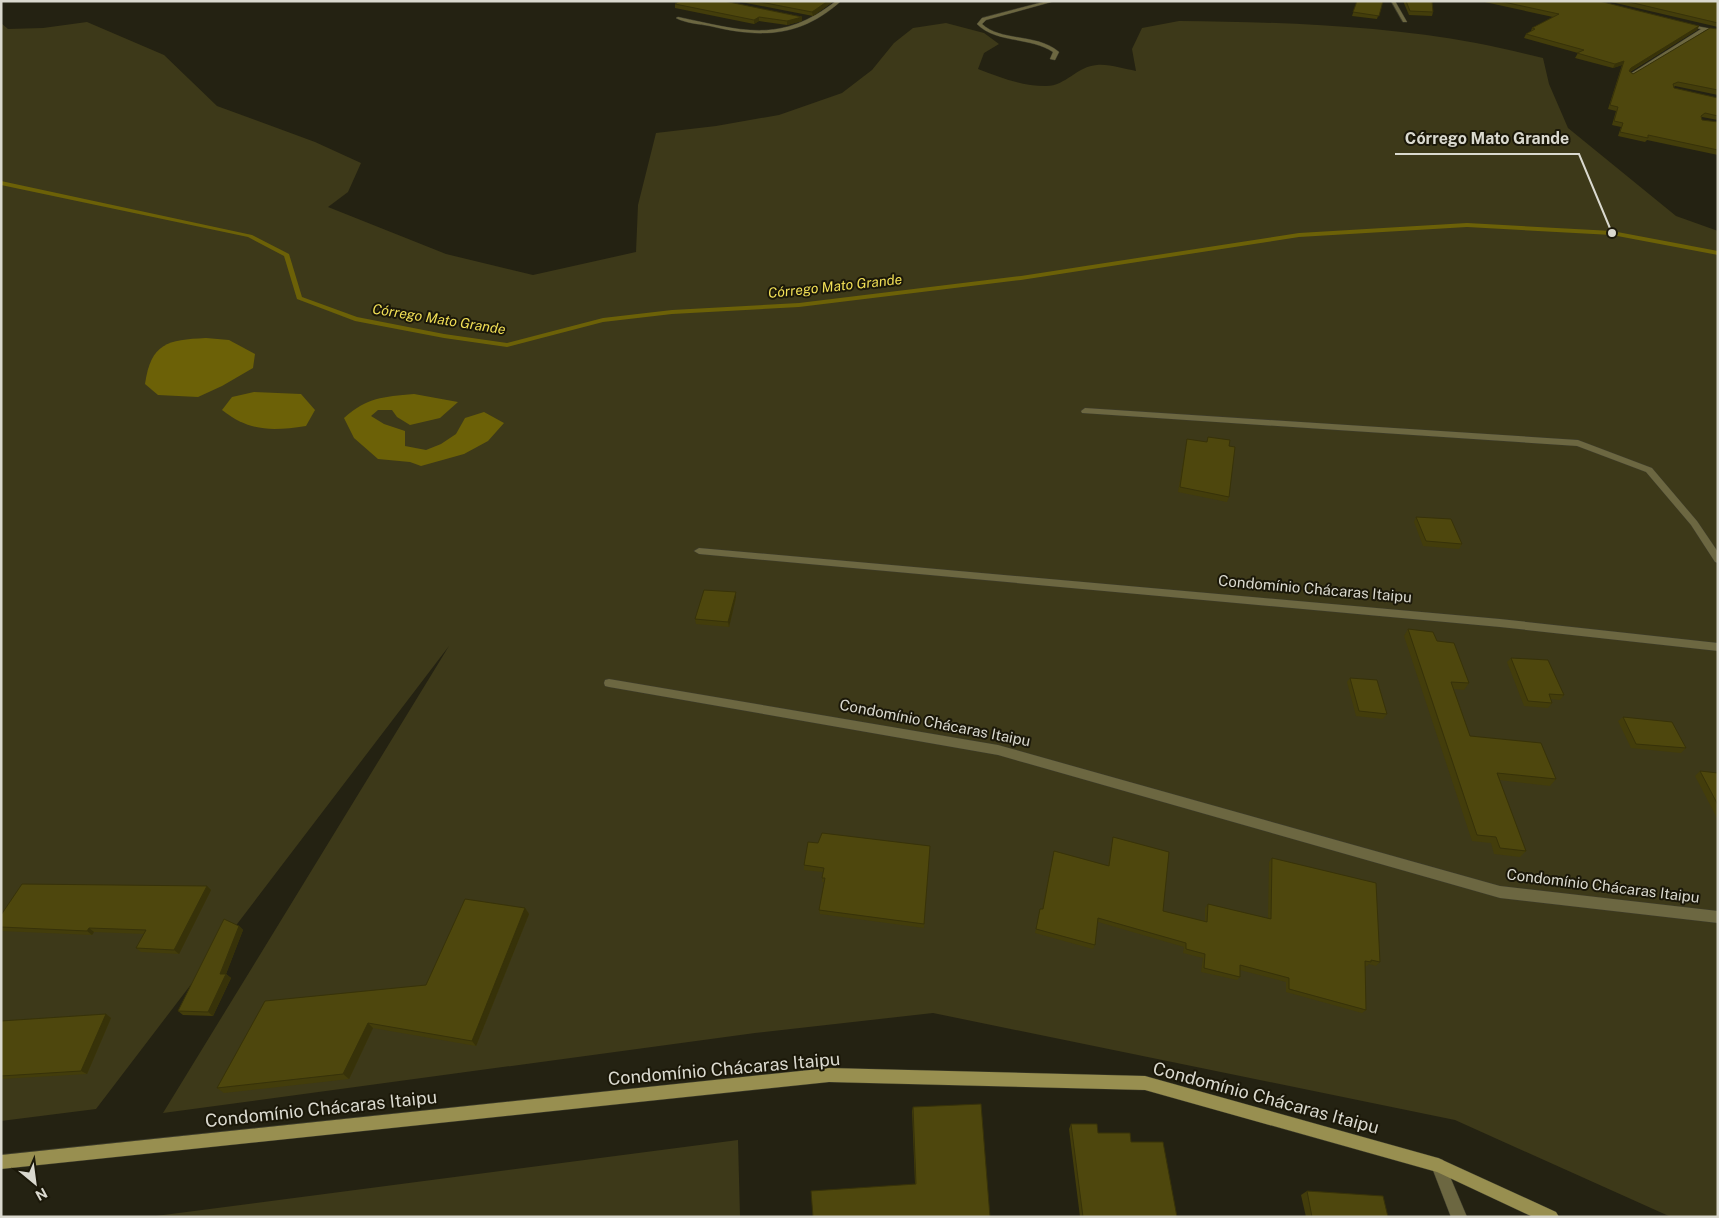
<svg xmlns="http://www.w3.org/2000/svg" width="1719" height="1218" font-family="'Public Sans',sans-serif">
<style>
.green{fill:#3d3919}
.water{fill:#6c6107}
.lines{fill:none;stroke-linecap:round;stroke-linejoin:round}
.stream{fill:#6c6107;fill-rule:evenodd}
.street-casing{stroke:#3d3c2c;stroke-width:1}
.secondary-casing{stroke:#3d3c2c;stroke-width:1}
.street{fill:#6c6741;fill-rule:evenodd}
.secondary{fill:#988f50;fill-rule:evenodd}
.wall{fill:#433d0b}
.shaded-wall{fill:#373209}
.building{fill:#4e470d;stroke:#373209}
.labels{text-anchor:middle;stroke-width:4;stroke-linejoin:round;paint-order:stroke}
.far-water-label{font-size:14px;font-style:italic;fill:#f1df56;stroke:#1b1809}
.street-label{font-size:15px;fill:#dad9cf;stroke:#1b1809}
.near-street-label{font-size:18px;fill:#dad9cf;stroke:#1b1809}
.leader{fill:none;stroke:#dad9cf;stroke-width:2}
.callout-dot{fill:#dad9cf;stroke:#1b1809;stroke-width:2}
.callout-label{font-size:16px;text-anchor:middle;font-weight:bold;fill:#dad9cf;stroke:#1b1809;stroke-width:4;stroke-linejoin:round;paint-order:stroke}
</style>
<rect width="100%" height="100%" fill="#242212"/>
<!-- green -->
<g class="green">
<path d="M1179,21c99,1 199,4 297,22 23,4 45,10 67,15l6,26 19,44 108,88 42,15v986h-47l-216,-97 -522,-107 -178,20 -592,80 286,-467 -353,463 -95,12v-1098l7,6 35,-1 44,-6 77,33 53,51 98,36 46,21 -13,29 -20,15 118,47 87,21 103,-23 2,-47 18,-72 60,-7 63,-11 63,-22 30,-23 22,-27 19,-15 33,-5 38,10 15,11 -15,9 -6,16c21,8 43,17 67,17 20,1 32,-20 52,-21 13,-1 27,4 39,6l-4,-22 10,-21z"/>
<path d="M738,1140l2,77h-592z"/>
</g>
<!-- water -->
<g class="water">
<path d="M206,338l23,2 26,14 -2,14 -31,18 -24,11 -40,-2 -13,-11c6,-41 22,-44 61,-46z"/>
<path d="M254,392l47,2 14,16 -9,16c-34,5 -56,6 -84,-16l10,-13z"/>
<path d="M414,394l44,8 -18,16 -30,7 -13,-8 -5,-7h-14l-7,6 13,8 21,7v15l21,4 15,-6 15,-10 9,-16 19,-6 20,11 -16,18 -24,13 -43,12 -11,-4 -32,-3 -24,-21 -10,-20c24,-21 38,-21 70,-24z"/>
</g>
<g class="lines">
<!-- stream -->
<path class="stream" d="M1,181l251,54 37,19 13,43 55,20 87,17 63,9 96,-25 69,-8 127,-7 222,-27 278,-43 168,-10 145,8 106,20v4l-106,-20 -145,-8 -168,10 -278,43 -222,27 -127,7 -69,8 -96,25 -63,-9 -89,-17 -58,-22 -13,-43 -36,-19 -247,-52z"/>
<defs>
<g id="street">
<path d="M836,1h5c-41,37 -81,37 -131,25 -11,-2 -25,-3 -34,-8l2,-1c63,13 102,28 158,-16z"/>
<path d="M1047,1h8l-69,19 -4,4c19,18 55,9 77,28l-4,8 -5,-1 3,-7c-22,-15 -58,-9 -76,-28l5,-6z"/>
<path d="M1391,1h4l12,21h-4z"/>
<path d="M1685,24l33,6v2l-12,-2 -72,46h-4v-2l71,-45 -16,-3z"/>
<path d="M1085,408l493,32 74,28 45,53 21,31v11l-3,-1 -24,-37 -45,-53 -69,-26 -495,-33 -1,-2z"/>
<path d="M699,548l801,71 218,24v8l-218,-24 -801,-73 -5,-3z"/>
<path d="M609,679l389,66 502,141 218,25v12l-218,-25 -502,-143 -389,-68 -4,-1 -1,-3 1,-3z"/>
<path d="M1438,1158l5,2 24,57h-16l-20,-52 2,-5z"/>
</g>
<path id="secondary" d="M829,1068l316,8 293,82 118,54 3,5h-26l-96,-45 -292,-82 -316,-8 -828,87v-14z"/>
</defs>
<!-- street casing -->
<use href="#street" class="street-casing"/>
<!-- secondary casing -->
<use href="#secondary" class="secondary-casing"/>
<!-- street -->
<use href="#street" class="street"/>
<!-- secondary -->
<use href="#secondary" class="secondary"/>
</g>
<!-- wall -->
<g class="wall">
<path d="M678,1h46l78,16v4l-15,4 -28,-4 -5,3 -79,-16v-4l3,-2z"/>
<path d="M736,1h98l-21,15z"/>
<path d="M1357,1h26l-6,18 -25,-3z"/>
<path d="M1403,1h29l1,11 -1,4 -23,-1z"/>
<path d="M1480,1h119l100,25 -2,4 -67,42 3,2 85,-45v66l-43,-9 -1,1v1l44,10v22l-16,-3 -1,1 1,2 16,2v33l-71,-15 -2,2 -27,-6 3,-9 -9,-2 4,-14 -8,-2 14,-44 -9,3 -38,-10 3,-5 -54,-15 2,-4 5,-3 1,-3 21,-11z"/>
<path d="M1607,1h111v26z"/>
<path d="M1208,437l21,9v51l-2,5 -49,-10 8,-48 1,-5 19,3z"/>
<path d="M1416,517l46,27 -3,5 -36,-3 -9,-24z"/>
<path d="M736,597l-7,30 -33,-3 -1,-5z"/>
<path d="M1408,629l61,54 -5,7 -10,-1 16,47 86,43 -6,7 -51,-6 27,71 -6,6 -26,-3 -3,-11 -19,-2 -68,-205z"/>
<path d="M1511,658l53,37 -4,5 -9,-1 1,4 -4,5 -24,-2 -17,-44z"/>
<path d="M1350,678l37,36 -4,5 -27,-3 -9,-34z"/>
<path d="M1623,717l63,31 -5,5 -50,-5 -13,-27z"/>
<path d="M1700,771l18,2v47l-23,-44z"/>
<path d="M1113,837l50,74 42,10v-13l3,-4 60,15 1,-57 3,-4 108,104 -4,4 -7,-2 -2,2h-2l1,44 -4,3 -76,-21v-10l-46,-12v7l-3,3 -36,-8 2,-14 -20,-5 1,-6 -86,-25 -3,23 -2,4 -58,-16 5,-24h2l12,-58 54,15 4,-25z"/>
<path d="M818,843l112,3 -6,82 -104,-14 -1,-4 5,-28h-2l1,-10 -19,-2v-5z"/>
<path d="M207,886l4,4 -32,64 -38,-2 -5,-4 8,-14 -50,-2 -2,3 -91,-4v-16z"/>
<path d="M525,908l4,6 -53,132 -103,-18 -24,51 -125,14 -7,-5 209,-103z"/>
<path d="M239,926l4,4 -17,44 5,4 -18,38 -30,-1 -5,-4z"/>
<path d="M106,1014l5,4 -24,56 -86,5v-58z"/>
<path d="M913,1107l77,110 -75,-33 -3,-73z"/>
<path d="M1071,1124l27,9 33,9 46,75h-97l-11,-88z"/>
<path d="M1307,1191l81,26h-82l-5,-22z"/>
</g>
<!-- shaded-wall -->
<g class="shaded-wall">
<path d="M828,1h6l-21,15 -1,-4z"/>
<path d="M759,17v4l-5,3v-4z"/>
<path d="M802,17v4l-15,4v-4z"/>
<path d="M1699,26l-2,4 -68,42 2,-4z"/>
<path d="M1624,61l-2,4 -9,3 2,-4z"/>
<path d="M736,592v5l-7,30 -1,-5z"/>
<path d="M207,886l4,4 -32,64 -5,-4z"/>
<path d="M525,908l4,6 -53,132 -4,-5z"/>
<path d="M239,926l4,4 -17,44 5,4 -18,38 -5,-4 12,-38z"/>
<path d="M89,928l5,4 -2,3 -5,-4z"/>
<path d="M106,1014l5,4 -24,56 -6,-3z"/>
<path d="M368,1023l5,5 -24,51 -6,-5z"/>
</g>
<!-- building -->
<g class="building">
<path d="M680,1h44l78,16 -15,4 -28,-4 -5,3 -79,-16z"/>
<path d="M755,1h73l-16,11z"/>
<path d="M1357,1h26l-4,15 -26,-4z"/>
<path d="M1406,1h26l1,11 -23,-1z"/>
<path d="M1499,1h100l100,25 -68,42 -2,3 4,3 77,-46 8,1v61l-40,-8 -5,2 1,4 44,10v18l-13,-3 -4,3 1,4 16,2v28l-70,-15v3l-28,-6 3,-9 -9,-2 4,-14 -8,-2 14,-44 -9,3 -38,-11 7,-3 -58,-16 9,-5 -3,-1 27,-14z"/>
<path d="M1625,1h93v22z"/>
<path d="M1208,437l22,3 -1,6 6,1 -6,50 -49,-10 7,-48 20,3z"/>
<path d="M1416,517l35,2 11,25 -36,-3z"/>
<path d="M704,590l32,2 -8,30 -33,-3z"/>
<path d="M1408,629l25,3 4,9 17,2 15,40 -18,-1 19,54 71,7 15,36 -59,-6 29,78 -26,-3 -4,-11 -19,-2z"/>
<path d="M1511,658l37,2 16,35 -15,-1 3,9 -24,-2z"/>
<path d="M1350,678l27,2 10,34 -28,-3z"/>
<path d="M1623,717l49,5 14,26 -50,-4z"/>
<path d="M1700,771l18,2v32z"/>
<path d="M822,833l108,13 -6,78 -105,-14 6,-32h-3l2,-10 -20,-3 4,-23 10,1z"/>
<path d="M1113,837l56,15 -6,59 44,11 1,-18 63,15 1,-61 104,25 4,79 -9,-2v2l-6,-1 1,49 -77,-21v-11l-49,-13v12l-36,-9 1,-14 -19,-5v-6l-88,-25 -3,27 -59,-16 4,-20h3l11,-58 55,15z"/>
<path d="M22,884l185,2 -33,64 -38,-2 10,-18 -57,-2 -2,3 -86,-4v-12z"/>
<path d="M465,899l60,9 -53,133 -104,-18 -25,51 -126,14 48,-87 161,-16z"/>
<path d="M224,919l15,7 -19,48h6l-18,38 -30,-1z"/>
<path d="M106,1014l-25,57 -80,5v-55z"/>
<path d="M981,1104l9,113h-177l-2,-26 105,-7 -3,-77z"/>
<path d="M1071,1124h26l1,9h32l1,9h32l14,75h-94z"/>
<path d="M1307,1191l76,5 5,21h-76z"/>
</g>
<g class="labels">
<!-- far-water labels -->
<g class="far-water-label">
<text transform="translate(835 286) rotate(-6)" y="5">Córrego Mato Grande</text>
<text transform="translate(439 319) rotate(9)" y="5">Córrego Mato Grande</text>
</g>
<!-- street labels -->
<g class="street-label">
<text transform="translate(1315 589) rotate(5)" y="5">Condomínio Chácaras Itaipu</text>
<text transform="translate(935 723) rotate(11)" y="5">Condomínio Chácaras Itaipu</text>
<text transform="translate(1603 886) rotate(7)" y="5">Condomínio Chácaras Itaipu</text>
</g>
<!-- near-street labels -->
<g class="near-street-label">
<text transform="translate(724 1069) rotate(-5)" y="6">Condomínio Chácaras Itaipu</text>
<text transform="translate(1266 1098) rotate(15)" y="6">Condomínio Chácaras Itaipu</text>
<text transform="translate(321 1109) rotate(-6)" y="6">Condomínio Chácaras Itaipu</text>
</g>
</g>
<!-- callouts -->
<path class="leader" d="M1612 233L1579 154H1395"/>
<circle class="callout-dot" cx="1612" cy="233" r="5"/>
<g class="callout-label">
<text x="1487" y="144">Córrego Mato Grande</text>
</g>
<!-- border -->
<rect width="1719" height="1218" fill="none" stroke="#dad9cf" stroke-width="5"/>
<!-- north arrow -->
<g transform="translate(35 1183) rotate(151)" stroke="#1b1809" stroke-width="4" paint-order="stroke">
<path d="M0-4L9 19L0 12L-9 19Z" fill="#dad9cf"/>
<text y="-8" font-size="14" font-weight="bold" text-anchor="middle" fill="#dad9cf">N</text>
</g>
</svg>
